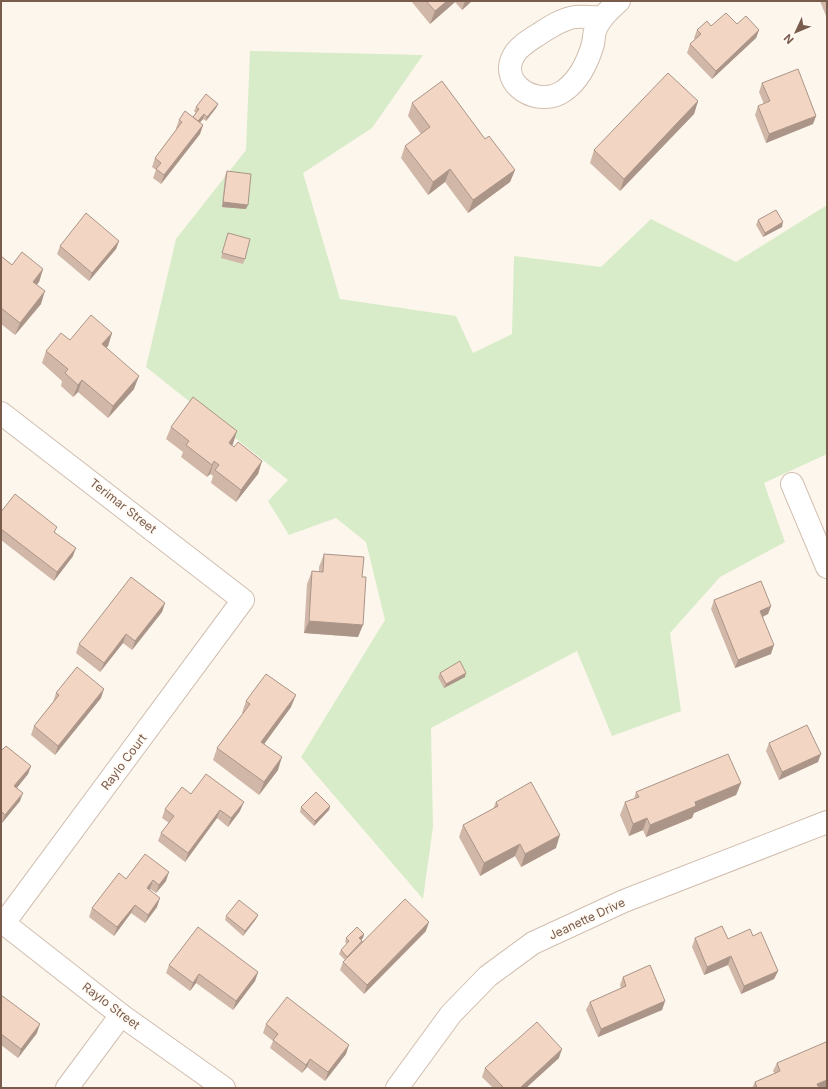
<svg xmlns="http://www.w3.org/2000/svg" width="828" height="1089" font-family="Inter,sans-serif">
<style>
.green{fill:#d8ecc9}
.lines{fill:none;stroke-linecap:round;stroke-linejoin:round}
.minor-casing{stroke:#d1beb0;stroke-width:24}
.minor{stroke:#fff;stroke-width:22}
.wall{fill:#d1b7a8}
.shaded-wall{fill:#aa9588}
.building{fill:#f3d5c3;stroke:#aa9588}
.labels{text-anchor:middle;stroke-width:3;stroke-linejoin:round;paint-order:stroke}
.street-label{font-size:12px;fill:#7a5c4d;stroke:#fffaf3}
</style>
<rect width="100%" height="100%" fill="#fdf6ec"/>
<!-- green -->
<path class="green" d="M250,51l173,4 -51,73 -69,45 37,126 116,17 17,37 39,-19 2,-78 87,11 50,-48 85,43 91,-57v249l-63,29 21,59 -65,35 -50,56 11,78 -69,25 -35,-85 -146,77 2,99 -10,72 -122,-142 84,-137 -19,-78 -30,-24 -47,17 -21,-34 20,-21 -142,-113 30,-128 70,-89z"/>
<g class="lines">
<defs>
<g id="minor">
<path d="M602,17c-9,1 -18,-1 -27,0 -13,2 -25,10 -36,17 -9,6 -20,12 -25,21 -17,29 25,55 51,35 15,-11 23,-29 28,-46 1,-6 1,-13 4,-18 5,-10 14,-18 22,-25"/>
<path d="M1,413l242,187 -239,323"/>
<path d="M792,484l35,83"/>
<path d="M1,921l120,94 103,73"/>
<path d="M67,1088l54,-73"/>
<path d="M397,1088l54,-74 37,-38 45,-33 91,-42 203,-79"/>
</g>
</defs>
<!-- minor casing -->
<use href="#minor" class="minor-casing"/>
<!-- minor -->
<use href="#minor" class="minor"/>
</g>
<!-- wall -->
<g class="wall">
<path d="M411,1h61l-10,9 -7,-8 -25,22z"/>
<path d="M820,1h7v14l-1,1z"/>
<path d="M737,24l22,6 -3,8 -44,41 -25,-26 3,-9 5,-4 -1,-2 3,-8 14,-4z"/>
<path d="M762,83l54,33 -3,8 -47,19 -11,-28 3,-9 6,-2 -5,-12z"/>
<path d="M698,101l-4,13 -74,77 -30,-28 4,-13z"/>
<path d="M412,103l73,36 30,31 -5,12 -42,31 -23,-31 -17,13 -27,-37 4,-12 16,-12 -13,-18z"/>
<path d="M218,104l-2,4 -10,13 -3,-2 -4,4 4,2 -3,9 -39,50 -8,-6 3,-8 -4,-3 3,-9 22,-29 -1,-1 3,-8 14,-3 3,-4 -2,-2 2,-4z"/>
<path d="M227,171l19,38 -24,-2 3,-31z"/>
<path d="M758,220l24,7 -19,10 -7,-12z"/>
<path d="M228,233l17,26 -2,5 -22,-6z"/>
<path d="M119,241l-3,8 -27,32 -32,-27 3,-8z"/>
<path d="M1,256l11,9 31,4 -4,13 -2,2 4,20 -26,31 -14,-11z"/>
<path d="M112,333l-4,13 -2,2 28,41 -26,29 -30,-26 -5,5 -12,-11 1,-5 -20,-18 4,-12 24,-11z"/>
<path d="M171,427l62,17 -1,1 2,2 28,14 -4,13 -22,28 -25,-19 2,-7 -3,-2 -3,3 -26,-20 2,-5 -17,-13z"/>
<path d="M1,512l54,20 18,24 -19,25 -53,-41z"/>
<path d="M324,554l34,83 -54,-4 3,-49 5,-13 7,1v-5z"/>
<path d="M714,600l57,6 -3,8 -5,3 8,37 -36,14 -24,-59z"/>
<path d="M165,603l-3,9 -30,38 -9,-7 -23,29 -24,-19 3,-9z"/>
<path d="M440,673l25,4 -21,11 -6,-11z"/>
<path d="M56,693l45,5 -46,57 -24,-20 3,-9 19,-24z"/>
<path d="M246,701l45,6 -27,37 14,26 -19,25 -46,-35 4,-12 26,-34 -1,-1z"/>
<path d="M769,743l49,19 -39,18 -13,-29z"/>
<path d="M1,751l30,15 -3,8 -11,14 3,13 -18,22h-1z"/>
<path d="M741,783l-5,12 -42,18 -2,5 -46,19 -3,-7 -14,6 -9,-21 5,-13 9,-3 2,-7z"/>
<path d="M191,794l49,17 -12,16 -11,-9 -32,44 -27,-21 3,-8 8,-10 -7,-5 3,-9z"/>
<path d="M496,802l60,46 -35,19 -6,-11 -35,20 -21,-39 4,-12 30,-16z"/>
<path d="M330,806l-1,4 -15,16 -14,-14 1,-5z"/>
<path d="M126,879l40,2 -10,12 -6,-4 -1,1 8,17 -12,16 -14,-10 -17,23 -25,-19 3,-9z"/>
<path d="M258,915l-2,4 -13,17 -18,-16 1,-4z"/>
<path d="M426,931l-62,63 -24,-24 3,-8 2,-2 -6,-6 2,-4 6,-6 -2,-2 1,-4 18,-4 -1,4 -2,2 1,1z"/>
<path d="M753,936l25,35 -4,8 -33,15 -13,-29 -24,10 -12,-28 3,-9 33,1z"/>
<path d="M169,965l89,7 -3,9 -22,29 -37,-27 -6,8 -24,-18z"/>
<path d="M623,977l42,24 -3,9 -64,27 -12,-27 4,-8 31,-14 -1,-3z"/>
<path d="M1,995l36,38 -19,25 -17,-13z"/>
<path d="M266,1024l80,30 -21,27 -18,-14 -5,6 -32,-25 3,-7 -10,-8z"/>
<path d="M559,1058l-33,30h-33l-11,-11 3,-9z"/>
<path d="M777,1063l50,24 -2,1h-73l3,-6 20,-8 -2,-3z"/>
</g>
<!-- shaded-wall -->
<g class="shaded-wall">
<path d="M447,1h9l-1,1 -25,22 5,-13z"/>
<path d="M465,1h7l-10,9z"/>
<path d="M759,30l-3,8 -44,41 4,-8z"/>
<path d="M698,101l-4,13 -74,77 4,-12z"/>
<path d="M218,104l-2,4 -10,13 1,-4z"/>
<path d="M204,114l-1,5 -6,7 1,-5z"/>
<path d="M816,116l-3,8 -47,19 3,-9z"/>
<path d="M203,125l-3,9 -39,50 3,-9z"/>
<path d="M450,169l-5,13 -17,13 5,-13z"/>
<path d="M515,170l-5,12 -42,31 5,-13z"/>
<path d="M223,202l25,3 -2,4 -24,-2z"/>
<path d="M783,222l-1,5 -19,10 2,-4z"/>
<path d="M119,241l-3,8 -27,32 3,-8z"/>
<path d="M43,269l-4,13 -10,12 4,-12z"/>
<path d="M45,291l-4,13 -26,31 5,-12z"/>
<path d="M112,333l-4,13 -10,11 4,-13z"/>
<path d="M139,376l-5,13 -26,29 5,-12z"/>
<path d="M82,380l-4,12 -5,5 5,-12z"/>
<path d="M237,431l-4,13 -9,11 5,-12z"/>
<path d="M214,461l-4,13 -3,3 5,-12z"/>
<path d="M262,461l-4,13 -22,28 5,-12z"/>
<path d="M76,548l-3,8 -19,25 3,-9z"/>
<path d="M165,603l-3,9 -30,38 3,-9z"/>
<path d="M771,606l-3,8 -11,5 3,-8z"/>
<path d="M309,621l54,4 -5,12 -54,-4z"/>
<path d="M126,634l-3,9 -23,29 4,-9z"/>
<path d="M774,645l-3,9 -36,14 3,-8z"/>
<path d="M466,673l-1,4 -21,11 2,-4z"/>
<path d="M104,689l-3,9 -46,57 3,-9z"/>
<path d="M296,695l-5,12 -34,47 4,-12z"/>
<path d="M821,754l-3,8 -39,18 3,-8z"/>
<path d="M282,757l-4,13 -19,25 5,-13z"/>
<path d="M31,766l-3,8 -17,21 3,-9z"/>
<path d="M741,783l-5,12 -42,18 -2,5 -46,19 4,-12 45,-23z"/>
<path d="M23,793l-3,8 -18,22 3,-8z"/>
<path d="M244,802l-4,9 -12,16 3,-9z"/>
<path d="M330,806l-1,4 -15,16 1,-5z"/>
<path d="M220,810l-3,8 -32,44 3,-9z"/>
<path d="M647,818l-4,12 -14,6 4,-12z"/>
<path d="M560,835l-4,13 -35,19 4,-13z"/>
<path d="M520,844l-5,12 -35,20 4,-13z"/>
<path d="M169,872l-3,9 -10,12 3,-8z"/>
<path d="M153,880l-3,9 -7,8 4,-9z"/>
<path d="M160,898l-3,9 -12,16 3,-8z"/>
<path d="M135,905l-4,8 -17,23 3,-9z"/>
<path d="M258,915l-2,4 -13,17 2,-5z"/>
<path d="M429,922l-3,9 -62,63 3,-9z"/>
<path d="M364,934l-1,4 -5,5 1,-5z"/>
<path d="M731,956l-3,9 -24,10 3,-8z"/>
<path d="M778,971l-4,8 -33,15 3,-8z"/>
<path d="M258,972l-3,9 -22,29 3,-9z"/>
<path d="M199,974l-3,9 -6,8 3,-8z"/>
<path d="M665,1001l-3,9 -64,27 3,-8z"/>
<path d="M40,1024l-3,9 -19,25 3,-9z"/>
<path d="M349,1045l-3,9 -21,27 3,-9z"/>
<path d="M562,1049l-3,9 -33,30h-6z"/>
<path d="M310,1059l-3,8 -5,6 4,-8z"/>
<path d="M827,1080v7l-2,1h-10l2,-4z"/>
</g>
<!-- building -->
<g class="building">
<path d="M426,1h21l-12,10z"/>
<path d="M726,13l11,11 9,-8 13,14 -43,41 -26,-27 11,-10 -4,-4 10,-9 4,5z"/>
<path d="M798,69l18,47 -47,18 -11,-28 12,-5 -8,-18z"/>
<path d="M668,73l30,28 -74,78 -30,-29z"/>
<path d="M442,81l43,58 4,-3 26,34 -42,30 -23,-31 -17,13 -28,-36 25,-19 -18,-24z"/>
<path d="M206,94l12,10 -11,13 -3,-3 -6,7 -5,-4 6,-8 -3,-2z"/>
<path d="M185,111l18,14 -39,50 -8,-6 5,-6 -6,-5 27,-36 -3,-2z"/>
<path d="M227,171l24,3 -3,31 -25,-3z"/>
<path d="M776,210l7,12 -18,11 -7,-13z"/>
<path d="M86,213l33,28 -27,32 -32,-27z"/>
<path d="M228,233l22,6 -5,20 -23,-6z"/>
<path d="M22,252l21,17 -10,13 12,9 -25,32 -19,-15v-52l11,9z"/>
<path d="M91,315l21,18 -10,11 37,32 -26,30 -31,-26 -4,5 -13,-12 3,-4 -22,-18 15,-18 9,7z"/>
<path d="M193,397l44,34 -8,12 5,4 4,-5 24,19 -21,29 -26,-20 4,-5 -5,-4 -2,4 -26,-20 3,-4 -18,-14z"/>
<path d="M15,494l42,33 -3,5 22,16 -19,24 -56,-43v-17z"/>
<path d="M324,554l40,3 -2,20h4l-3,48 -54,-4 3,-50 11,1z"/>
<path d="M131,577l34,26 -30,38 -9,-7 -22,29 -25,-19z"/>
<path d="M761,581l10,25 -11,5 14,34 -36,15 -24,-60z"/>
<path d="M460,661l6,12 -20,11 -6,-11z"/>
<path d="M77,667l27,22 -46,57 -24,-20 25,-31 -3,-2z"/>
<path d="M266,674l30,21 -35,47 21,15 -18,25 -47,-34 33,-44 -4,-3z"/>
<path d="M807,725l14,29 -39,18 -13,-29z"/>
<path d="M6,746l25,20 -17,20 9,7 -18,22 -4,-4v-60z"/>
<path d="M728,754l13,29 -46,19 1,4 -46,19 -3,-7 -14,6 -8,-22 14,-5 -3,-5z"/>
<path d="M206,774l38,28 -13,16 -11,-8 -32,43 -27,-20 13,-17 -9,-7 17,-22 9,7z"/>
<path d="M531,782l29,53 -35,19 -5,-10 -36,19 -21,-38 35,-19 -2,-4z"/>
<path d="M316,792l14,14 -15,15 -14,-14z"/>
<path d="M145,854l24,18 -10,13 -6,-5 -6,8 13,10 -12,17 -13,-10 -18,22 -25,-19 27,-35 7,6z"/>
<path d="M405,899l24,23 -62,63 -24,-23z"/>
<path d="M239,900l19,15 -13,16 -19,-15z"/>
<path d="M722,926l6,13 22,-10 3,7 8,-4 17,39 -34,15 -13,-30 -24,11 -12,-29z"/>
<path d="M198,927l60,45 -22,29 -37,-27 -6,9 -24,-18z"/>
<path d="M357,927l7,7 -5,4 3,3 -15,16 -6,-7 8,-9 -3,-3z"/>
<path d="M650,965l15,36 -64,28 -11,-27 36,-16 -3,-9z"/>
<path d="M1,995l39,29 -19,25 -20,-15z"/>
<path d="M287,997l62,48 -21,27 -18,-13 -4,6 -33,-25 5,-6 -12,-10z"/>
<path d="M537,1022l25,27 -42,39h-16l-19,-20z"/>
<path d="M826,1042l1,3v35l-10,4 2,4h-62l-2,-6 25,-11 -3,-8z"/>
</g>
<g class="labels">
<!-- street labels -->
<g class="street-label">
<text transform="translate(123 506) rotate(38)" y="4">Terimar Street</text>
<text transform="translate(124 762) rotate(-53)" y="4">Raylo Court</text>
<text transform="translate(587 919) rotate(-25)" y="4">Jeanette Drive</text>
<text transform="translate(111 1006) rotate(37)" y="4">Raylo Street</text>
</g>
</g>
<!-- border -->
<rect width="828" height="1089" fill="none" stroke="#7a5c4d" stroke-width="4"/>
<!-- north arrow -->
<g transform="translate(796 32) rotate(226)" stroke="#fffaf3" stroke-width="3" paint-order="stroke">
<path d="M0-3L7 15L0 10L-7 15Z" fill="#7a5c4d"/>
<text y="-6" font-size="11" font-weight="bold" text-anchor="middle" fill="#7a5c4d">N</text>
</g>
</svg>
